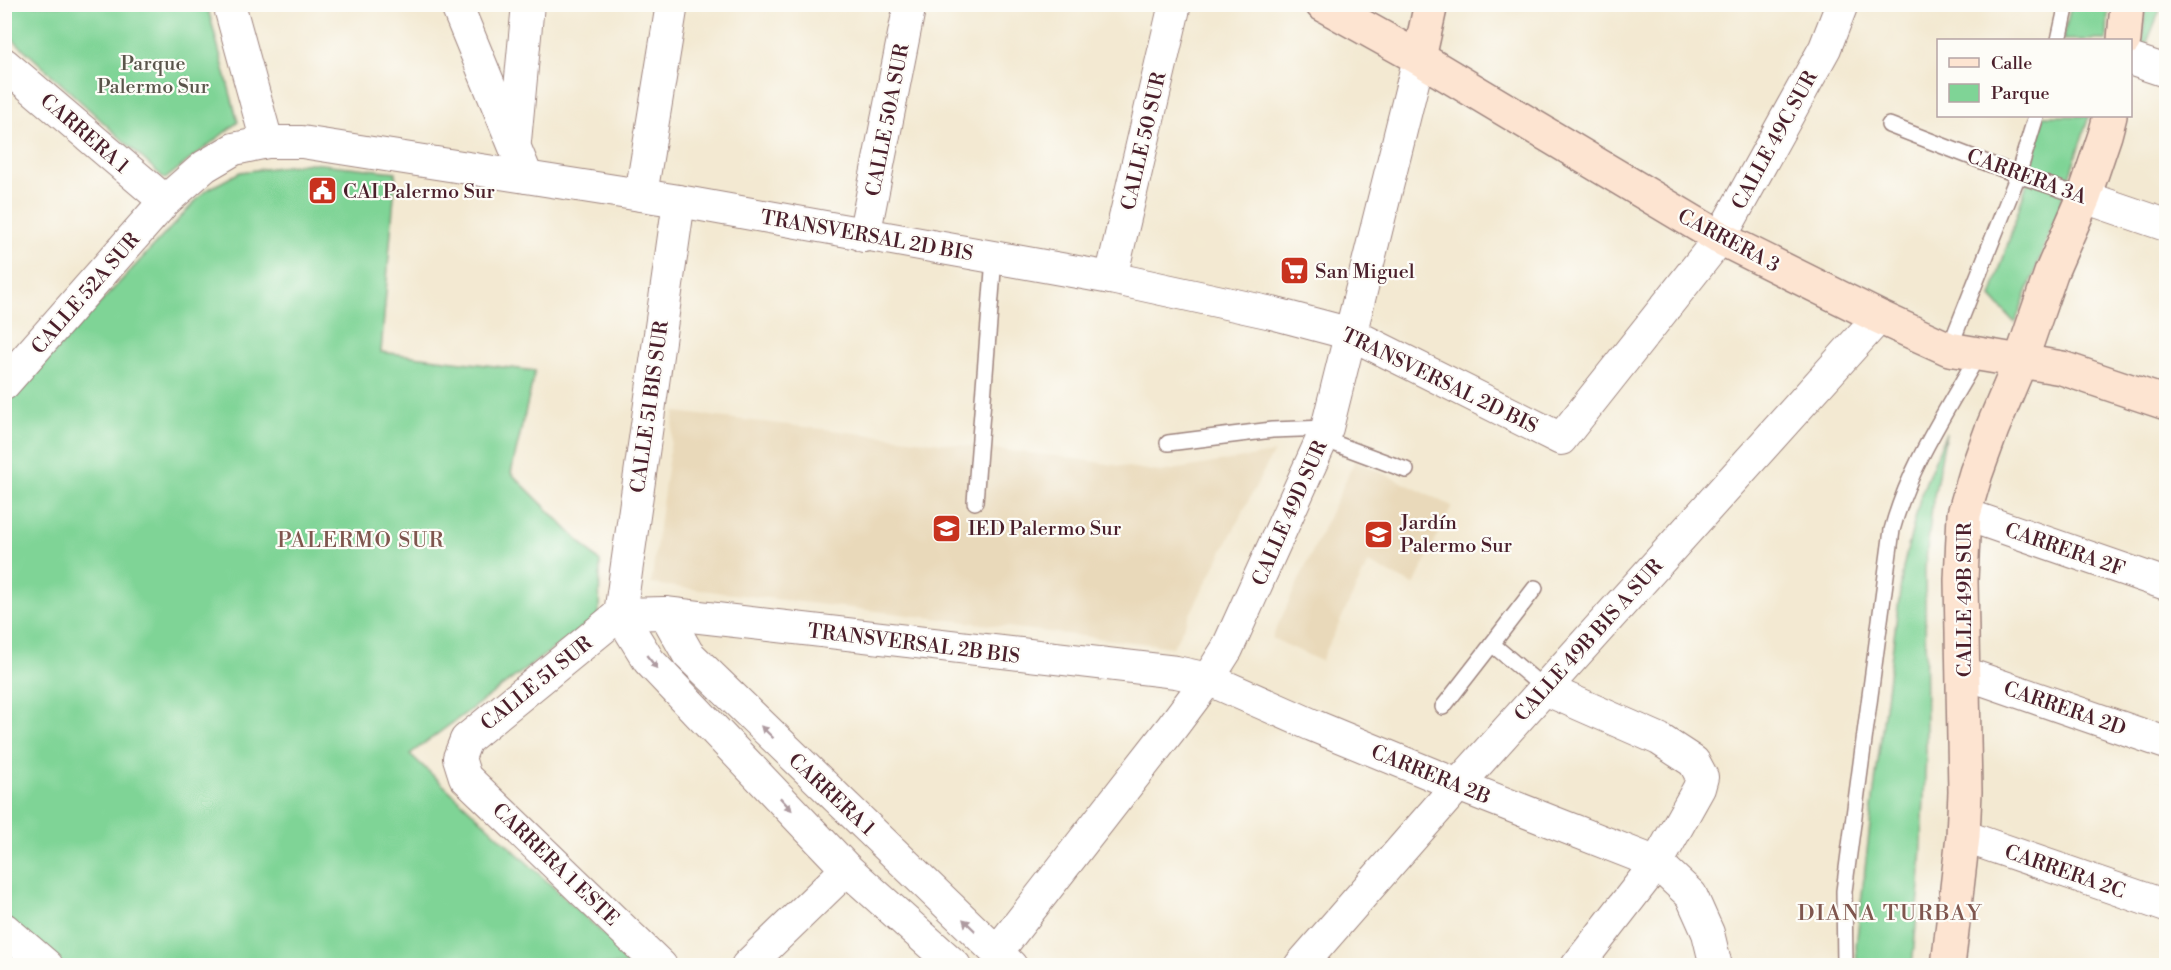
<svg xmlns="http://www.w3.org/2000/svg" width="2171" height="970" font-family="'Libre Bodoni',serif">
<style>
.built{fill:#e9d9ba}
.green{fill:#7fd496;stroke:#647a60;stroke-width:1.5}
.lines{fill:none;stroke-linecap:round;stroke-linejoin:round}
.lane-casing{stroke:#9e847e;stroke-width:18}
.street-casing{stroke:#9e847e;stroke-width:34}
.secondary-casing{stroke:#9e847e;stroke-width:36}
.lane{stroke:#fff;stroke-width:15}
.street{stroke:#fff;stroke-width:32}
.secondary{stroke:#fde4d1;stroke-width:33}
.oneway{fill:#ae9aa0}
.labels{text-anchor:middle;stroke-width:4.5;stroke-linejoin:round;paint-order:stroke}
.park-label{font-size:20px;fill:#5a554b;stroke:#fdfcf7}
.street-label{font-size:20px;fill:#4a1f2b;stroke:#fdfcf7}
.poi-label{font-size:20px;fill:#4a1f2b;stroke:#fdfcf7;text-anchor:start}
.neighbourhood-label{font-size:21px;letter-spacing:1.5px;fill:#7f564e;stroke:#fdfcf7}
.quarter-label{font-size:22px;letter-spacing:1.5px;fill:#7f564e;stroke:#fdfcf7}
</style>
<rect width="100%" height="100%" fill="#fdfcf7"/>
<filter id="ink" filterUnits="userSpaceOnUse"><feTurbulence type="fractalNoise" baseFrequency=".0167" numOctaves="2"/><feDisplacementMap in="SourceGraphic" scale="12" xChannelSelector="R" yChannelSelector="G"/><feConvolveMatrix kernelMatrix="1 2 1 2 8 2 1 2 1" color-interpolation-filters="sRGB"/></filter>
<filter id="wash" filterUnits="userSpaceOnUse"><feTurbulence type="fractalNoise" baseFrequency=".008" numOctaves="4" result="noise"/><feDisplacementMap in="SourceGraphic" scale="24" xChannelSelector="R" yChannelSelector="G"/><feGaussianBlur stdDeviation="1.35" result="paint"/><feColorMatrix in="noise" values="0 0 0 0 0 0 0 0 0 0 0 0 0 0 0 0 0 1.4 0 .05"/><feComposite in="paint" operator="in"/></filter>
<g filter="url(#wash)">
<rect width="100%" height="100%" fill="#f3e9d2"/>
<!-- built -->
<g class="built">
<path d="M675,412l388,45 97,15 113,-19 -100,194 -522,-63z"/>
<path d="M1355,460l97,46 -38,79 -46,-22 -47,98 -49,-23z"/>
</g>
<!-- green -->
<g class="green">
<path d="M4,5h203l31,117 -73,57 -160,-147z"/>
<path d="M2071,5h37l-1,35h-44z"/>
<path d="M2145,5h17l-20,50z"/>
<path d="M2044,116h45l-32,98 -42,109 -24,-26 40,-127z"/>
<path d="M311,163l85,9 -15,180 154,19 -24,102 89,89 -1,53 -189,139 227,211 -617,1 -15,-14 -1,-546 201,-215 35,-19z"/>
<path d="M1946,433l-14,74 -7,61 1,185 -6,134 -8,78h-55l-1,-19 17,-147 30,-231 18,-74z"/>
</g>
</g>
<g filter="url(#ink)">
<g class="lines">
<defs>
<g id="lane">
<path d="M2059,40l8,-36"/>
<path d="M1889,125l129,50 66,22"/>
<path d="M1949,349l69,-174 18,-59"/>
<path d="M1323,439l83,31"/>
<path d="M1168,443l104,-13 55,-2"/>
<path d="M975,502l19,-244"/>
<path d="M1535,588l-43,56 53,45"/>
<path d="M1443,707l49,-63"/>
<path d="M1845,966l-1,-75 48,-361c17,-63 54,-118 86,-175"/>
</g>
<g id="street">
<path d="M229,4l38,138"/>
<path d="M456,4l71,173"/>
<path d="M2130,59l36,12"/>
<path d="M4,64l161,137"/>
<path d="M515,141l13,-137"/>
<path d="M641,195l31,-191"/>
<path d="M2084,197l82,28"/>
<path d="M864,236l46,-232"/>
<path d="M1111,278l64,-274"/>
<path d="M4,384l161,-183 40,-35 29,-17 33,-7h35l377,59 432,77 161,35 79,21 210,105 159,-201 105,-190 17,-44"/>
<path d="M1964,514l202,70"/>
<path d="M665,613l23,41 323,312"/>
<path d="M620,614l45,-1 511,59 32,7 104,46 146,60 199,78 34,32 17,38 8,33"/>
<path d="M620,614l-154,126 -7,18 6,19 196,189"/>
<path d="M620,614l29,47 198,208 108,97"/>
<path d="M620,614l59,-413"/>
<path d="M1964,673l202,70"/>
<path d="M1545,689l114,50 35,23 8,15 -3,11 -42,75 -80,103"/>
<path d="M1963,836l203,70"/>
<path d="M4,929l43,37"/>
<path d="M997,952l176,-226 35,-47 19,-30 100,-221 92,-370"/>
<path d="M747,966l100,-97"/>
<path d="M1300,966l158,-181 421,-468"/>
</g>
<g id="secondary">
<path d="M1322,4l97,54 301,180 159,79 70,32 113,19 104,35"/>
<path d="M2124,40l3,-36"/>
<path d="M1419,58l12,-54"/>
<path d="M1948,966l15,-130 2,-44 -4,-212 3,-66 12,-41 16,-44 29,-69 30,-87 33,-76 21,-62 5,-19"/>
</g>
</defs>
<!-- lane casing -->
<use href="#lane" class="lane-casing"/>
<!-- street casing -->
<use href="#street" class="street-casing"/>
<!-- secondary casing -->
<use href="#secondary" class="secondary-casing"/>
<!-- lane -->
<use href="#lane" class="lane"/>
<!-- street -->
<use href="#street" class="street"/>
<!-- secondary -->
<use href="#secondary" class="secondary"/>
</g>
<!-- one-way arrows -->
<defs><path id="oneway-solid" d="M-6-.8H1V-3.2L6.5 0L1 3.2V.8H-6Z" transform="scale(1.5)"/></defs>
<g class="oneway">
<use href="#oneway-solid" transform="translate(652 662) rotate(51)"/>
<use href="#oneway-solid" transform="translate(767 732) rotate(-136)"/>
<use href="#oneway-solid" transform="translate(786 804) rotate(47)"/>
<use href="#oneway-solid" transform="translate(969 925) rotate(-136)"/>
</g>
</g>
<!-- icons -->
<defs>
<symbol id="civic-square" viewBox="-11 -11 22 22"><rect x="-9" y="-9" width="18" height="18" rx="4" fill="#c8321e" stroke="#fdfcf7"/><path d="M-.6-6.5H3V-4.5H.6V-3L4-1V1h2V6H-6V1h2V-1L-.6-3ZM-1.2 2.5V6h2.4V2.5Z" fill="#fff"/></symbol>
<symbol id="supermarket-square" viewBox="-11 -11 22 22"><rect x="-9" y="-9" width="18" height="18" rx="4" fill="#c8321e" stroke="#fdfcf7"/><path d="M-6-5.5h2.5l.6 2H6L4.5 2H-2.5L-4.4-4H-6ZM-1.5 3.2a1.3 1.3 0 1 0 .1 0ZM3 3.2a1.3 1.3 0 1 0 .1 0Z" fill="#fff"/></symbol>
<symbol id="school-square" viewBox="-11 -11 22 22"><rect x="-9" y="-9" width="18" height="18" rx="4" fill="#c8321e" stroke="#fdfcf7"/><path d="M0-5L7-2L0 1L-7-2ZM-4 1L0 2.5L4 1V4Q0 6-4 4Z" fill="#fff"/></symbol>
</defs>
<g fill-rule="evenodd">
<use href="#civic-square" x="306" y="174" width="33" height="33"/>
<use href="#supermarket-square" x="1278" y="254" width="33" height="33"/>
<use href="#school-square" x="930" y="512" width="33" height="33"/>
<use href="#school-square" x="1362" y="518" width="33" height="33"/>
</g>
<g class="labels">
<!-- park labels -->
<g class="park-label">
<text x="153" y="70">Parque<tspan x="153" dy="23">Palermo Sur</tspan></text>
</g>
<!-- street labels -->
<g class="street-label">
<text transform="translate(887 120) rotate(-79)" y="7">CALLE 50A SUR</text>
<text transform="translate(85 133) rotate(41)" y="7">CARRERA 1</text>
<text transform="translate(1774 140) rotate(-61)" y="7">CALLE 49C SUR</text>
<text transform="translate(1143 141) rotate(-77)" y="7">CALLE 50 SUR</text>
<text transform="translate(2027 176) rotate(20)" y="7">CARRERA 3A</text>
<text transform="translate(867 235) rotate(10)" y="7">TRANSVERSAL 2D BIS</text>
<text transform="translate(1729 240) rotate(28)" y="7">CARRERA 3</text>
<text transform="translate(85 293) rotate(-49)" y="7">CALLE 52A SUR</text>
<text transform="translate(1440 380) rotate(26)" y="7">TRANSVERSAL 2D BIS</text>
<text transform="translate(649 407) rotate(-82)" y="7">CALLE 51 BIS SUR</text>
<text transform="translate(1289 513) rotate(-66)" y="7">CALLE 49D SUR</text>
<text transform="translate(2065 549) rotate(19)" y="7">CARRERA 2F</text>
<text transform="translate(1964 600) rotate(-90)" y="7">CALLE 49B SUR</text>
<text transform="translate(1588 640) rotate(-48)" y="7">CALLE 49B BIS A SUR</text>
<text transform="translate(914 643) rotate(7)" y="7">TRANSVERSAL 2B BIS</text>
<text transform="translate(536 683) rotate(-39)" y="7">CALLE 51 SUR</text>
<text transform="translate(2065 708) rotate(19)" y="7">CARRERA 2D</text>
<text transform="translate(1431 774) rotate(22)" y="7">CARRERA 2B</text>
<text transform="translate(832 794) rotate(43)" y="7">CARRERA 1</text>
<text transform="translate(556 864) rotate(44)" y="7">CARRERA 1 ESTE</text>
<text transform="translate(2065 871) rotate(19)" y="7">CARRERA 2C</text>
</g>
<!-- poi labels -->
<g class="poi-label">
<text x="343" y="198">CAI Palermo Sur</text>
<text x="1315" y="278">San Miguel</text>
<text x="1400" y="529">Jardín<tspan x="1400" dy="23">Palermo Sur</tspan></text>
<text x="968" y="535">IED Palermo Sur</text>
</g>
<!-- neighbourhood labels -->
<g class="neighbourhood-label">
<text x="361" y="547">PALERMO SUR</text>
</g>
<!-- quarter labels -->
<g class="quarter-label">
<text x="1890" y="920">DIANA TURBAY</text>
</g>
</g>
<!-- margin -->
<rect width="2171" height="970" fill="none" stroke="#fdfcf7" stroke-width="24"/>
<!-- legend -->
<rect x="1937" y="39" width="195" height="78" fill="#fdfcf7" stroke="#b5a4a5" stroke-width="1.5"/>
<rect x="1949" y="58" width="30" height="9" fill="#fde4d1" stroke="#b5a4a5" stroke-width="1.5"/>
<text x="1991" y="69" font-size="18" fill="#4a1f2b">Calle</text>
<rect x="1949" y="84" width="30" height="18" fill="#7fd496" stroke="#b5a4a5" stroke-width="1.5"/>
<text x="1991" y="99" font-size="18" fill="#4a1f2b">Parque</text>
</svg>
